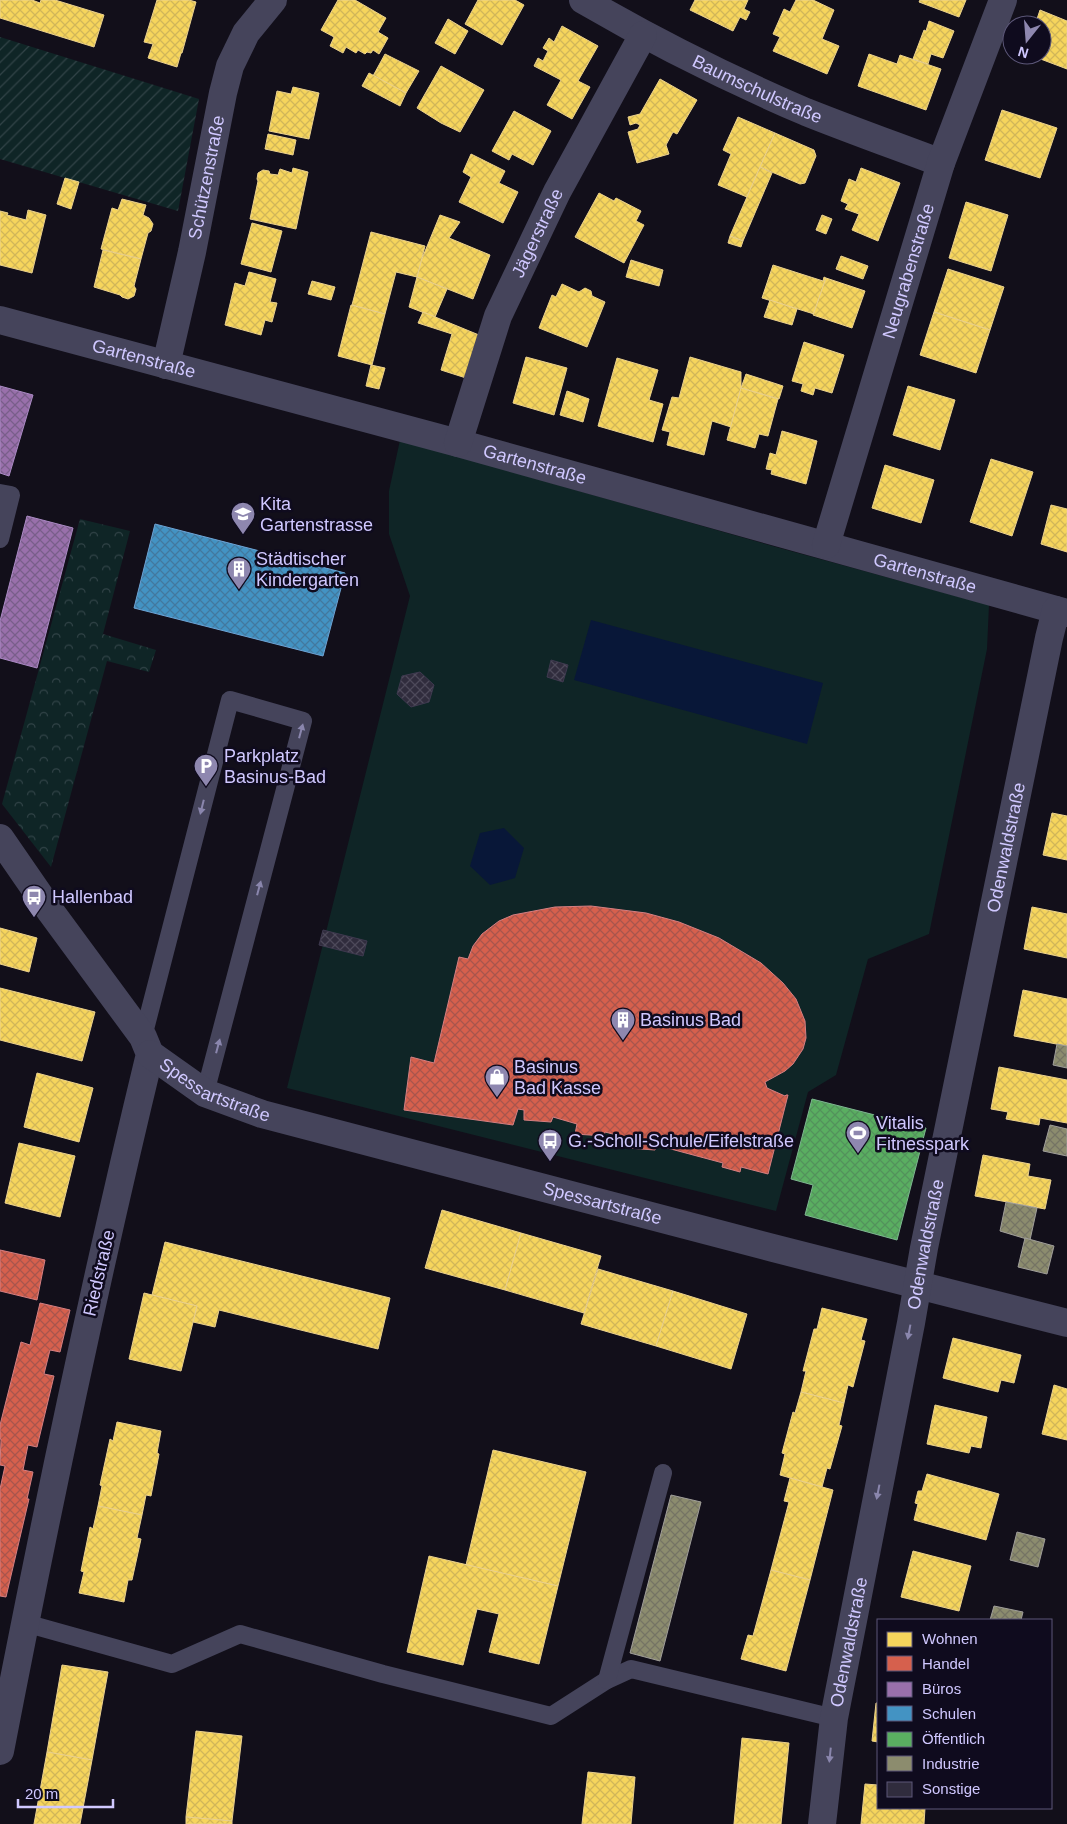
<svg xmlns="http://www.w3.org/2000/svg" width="1067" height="1824" font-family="Arial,sans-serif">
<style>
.grass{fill:#0f2526}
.park{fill:url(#park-crowns)}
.garden{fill:url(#garden-furrows)}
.water{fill:#081738}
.homes{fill:url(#homes-cross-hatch);stroke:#ebd18d}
.shops{fill:url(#shops-cross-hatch);stroke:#d47f82}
.offices{fill:url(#offices-cross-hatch);stroke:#aa8ac4}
.schools{fill:url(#schools-cross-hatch);stroke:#6da3d5}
.public{fill:url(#public-cross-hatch);stroke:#7db690}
.industry{fill:url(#industry-cross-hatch);stroke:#a09e9a}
.building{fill:url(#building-cross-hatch);stroke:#3e394f}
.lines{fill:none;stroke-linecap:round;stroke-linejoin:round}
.service{stroke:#45445b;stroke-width:18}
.minor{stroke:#45445b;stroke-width:28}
.oneway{fill:#8a86ad}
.labels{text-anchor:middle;stroke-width:5;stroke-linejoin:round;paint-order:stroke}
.street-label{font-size:18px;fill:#d0c8ff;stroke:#0f0b1e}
.poi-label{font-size:18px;fill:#d0c8ff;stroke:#0f0b1e;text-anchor:start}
</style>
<defs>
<pattern id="park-crowns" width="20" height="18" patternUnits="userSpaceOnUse" patternTransform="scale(1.25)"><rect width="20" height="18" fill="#0f2526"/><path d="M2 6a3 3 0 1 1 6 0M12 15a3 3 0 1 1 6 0" fill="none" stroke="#314347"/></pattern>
<pattern id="garden-furrows" width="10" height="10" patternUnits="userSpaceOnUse" patternTransform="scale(1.25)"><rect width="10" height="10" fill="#0f2526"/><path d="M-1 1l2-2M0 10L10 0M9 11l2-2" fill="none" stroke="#314347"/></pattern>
<pattern id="homes-cross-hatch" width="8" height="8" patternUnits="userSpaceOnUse" patternTransform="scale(1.25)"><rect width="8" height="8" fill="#f6d55c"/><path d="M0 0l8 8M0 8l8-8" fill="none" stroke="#d1b659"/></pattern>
<pattern id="shops-cross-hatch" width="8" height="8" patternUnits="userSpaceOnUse" patternTransform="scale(1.25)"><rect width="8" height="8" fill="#d6604d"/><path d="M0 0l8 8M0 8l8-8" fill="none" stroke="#a8554d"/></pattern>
<pattern id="offices-cross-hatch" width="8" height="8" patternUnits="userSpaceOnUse" patternTransform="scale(1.25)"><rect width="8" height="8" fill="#9970ab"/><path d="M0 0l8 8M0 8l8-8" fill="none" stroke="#795e8a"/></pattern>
<pattern id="schools-cross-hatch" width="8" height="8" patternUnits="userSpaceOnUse" patternTransform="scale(1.25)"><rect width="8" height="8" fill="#4393c3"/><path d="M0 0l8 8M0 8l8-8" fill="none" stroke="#42799f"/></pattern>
<pattern id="public-cross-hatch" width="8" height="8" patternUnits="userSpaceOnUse" patternTransform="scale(1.25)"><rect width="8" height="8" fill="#5aae61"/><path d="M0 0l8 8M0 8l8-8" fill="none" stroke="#53925c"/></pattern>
<pattern id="industry-cross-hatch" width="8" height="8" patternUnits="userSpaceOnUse" patternTransform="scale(1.25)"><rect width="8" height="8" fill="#8c8c6e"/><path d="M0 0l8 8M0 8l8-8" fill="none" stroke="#757464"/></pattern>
<pattern id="building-cross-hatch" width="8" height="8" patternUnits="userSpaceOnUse" patternTransform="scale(1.25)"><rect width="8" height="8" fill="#302c3d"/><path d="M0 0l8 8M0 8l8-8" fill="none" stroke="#4d495a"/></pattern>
</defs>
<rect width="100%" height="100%" fill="#120f1a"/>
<!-- grass -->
<path class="grass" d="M400,440l376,107 213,58 -2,44 -58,285 -61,25 -32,116 -28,17 -32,119 -489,-123 123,-492 -21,-62v-43z"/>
<!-- park -->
<path class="park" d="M80,519l50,12 -27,103 53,16 -7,22 -42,-11 -56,206 -49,-63z"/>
<!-- garden -->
<path class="garden" d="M0,37l199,62 -21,112 -178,-52z"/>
<!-- water -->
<g class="water">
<path d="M591,620l232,63 -16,61 -233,-64z"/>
<path d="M504,828l20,20 -9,30 -25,7 -20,-19 10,-33z"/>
</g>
<!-- homes -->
<g class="homes">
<path d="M0,0h32l8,3 1,-3h14l49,15 -10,32 -94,-29z"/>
<path d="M157,0h32l7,2 -14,51h-1l-4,14 -29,-9 5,-14 -9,-2z"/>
<path d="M338,0h17l31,18 -8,14 10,6 -9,16 -6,-4 -2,3 -4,-1 -2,2 -7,-4 -2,3 -10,-6 -3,6 -13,-7 4,-9 -13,-7z"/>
<path d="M478,0h37l9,5 -22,40 -37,-21z"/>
<path d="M695,0h53l-4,9 6,3 -4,8 -6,-3 -7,14 -43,-21z"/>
<path d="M796,0h17l21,10 -12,29 17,7 -12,28 -54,-23 7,-14 -7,-3 11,-25 6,3z"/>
<path d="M920,0h46l-7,17 -40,-15z"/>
<path d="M1040,10l27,11v48l-37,-14h12v-30h-7z"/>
<path d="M448,19l20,12 -13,23 -20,-11z"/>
<path d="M929,21l25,10 -11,27 -12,-4 -3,10 -15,-5 11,-29 2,1z"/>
<path d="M562,26l36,20 -20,35 12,6 -18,32 -25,-14 14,-25 -27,-14 4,-8 5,3 5,-10 -5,-3 6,-10 5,4z"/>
<path d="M385,54l34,17 -13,22 -33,-17z"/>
<path d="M869,54l28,10 3,-9 41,14 -15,41 -68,-24z"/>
<path d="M441,66l43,24 -24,42 -19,-9 -24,-15z"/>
<path d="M369,73l37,20 -6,13 -38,-20z"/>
<path d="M660,79l37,21 -20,34 -4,-2 -7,13 3,9 -32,9 -9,-31 10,-3 2,-4 -4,-2 -6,2 -2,-8 12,-3z"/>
<path d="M293,87l26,6 -10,46 -40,-8 8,-40 14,3z"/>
<path d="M1002,110l55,18 -17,50 -55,-18z"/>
<path d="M514,111l37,20 -18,34 -21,-11 -3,6 -17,-9z"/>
<path d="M738,117l37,16 -28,64 -29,-12 13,-31 -8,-4z"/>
<path d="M775,133l39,17 2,6 -11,27 -5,1 -40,-17z"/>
<path d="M268,134l28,6 -3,15 -28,-6z"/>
<path d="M471,154l34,17 -6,12 19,9 -15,31 -44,-21 12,-25 -8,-5z"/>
<path d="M760,167l12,6 -29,68 -13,-5z"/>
<path d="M293,168l15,4 -12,57 -46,-10 8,-38 -1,-2 1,-6 5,-3 6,1 1,3 8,1 2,-6 12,4z"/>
<path d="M861,168l39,15 -22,58 -26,-11 7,-16 -14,-5 3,-5 -7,-3 8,-22 7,3z"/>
<path d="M65,178l14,4 -8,27 -14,-5z"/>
<path d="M599,193l15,8 2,-3 25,13 -5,10 8,4 -20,38 -49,-26z"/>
<path d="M122,199l24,6 -3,10 6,3 4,6 -2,7 -3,2 -7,26 -40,-10 11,-41 6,2z"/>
<path d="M966,202l42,13 -17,56 -42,-13z"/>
<path d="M28,210l18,5 -14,58 -32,-8v-54l8,2 -1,2 19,5z"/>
<path d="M440,215l20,7 -11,16 41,17 -17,44 -56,-22 4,-16z"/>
<path d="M822,215l10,4 -6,15 -10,-4z"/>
<path d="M252,223l30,8 -11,41 -30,-8z"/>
<path d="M371,232l54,14 -8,31 -21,-5 -11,42 -33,-9z"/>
<path d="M730,236l13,5 -2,6 -13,-4z"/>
<path d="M103,250l38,9 -7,27 2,3 -2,7 -6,3 -6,-2 -2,-2 -26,-8z"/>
<path d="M841,256l27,10 -5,13 -27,-10z"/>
<path d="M631,260l32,10 -4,16 -33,-9z"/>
<path d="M773,265l50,16 1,-4 2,1 -12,36 -52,-16z"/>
<path d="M948,269l56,18 -14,43 -56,-18z"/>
<path d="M249,272l27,7 -6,23 7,1 -5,19 -7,-2 -4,15 -36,-10 10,-42 10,3z"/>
<path d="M417,277l30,12 -12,28 -26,-10z"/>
<path d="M826,278l39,13 -13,37 -39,-13z"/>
<path d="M312,281l23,6 -4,13 -23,-6z"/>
<path d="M562,284l17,8 6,-4 6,3 1,5 13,6 -18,45 -48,-19 13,-33 4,2z"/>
<path d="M770,300l27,9 -5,16 -28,-8z"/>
<path d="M351,305l34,9 -13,51 -34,-9z"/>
<path d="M423,312l56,23 -13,43 -25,-8 11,-36 -34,-11z"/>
<path d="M934,312l56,18 -14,43 -56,-18z"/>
<path d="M804,342l40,13 -12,38 -17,-5 -2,7 -12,-4 2,-7 -11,-3z"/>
<path d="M526,357l41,11 -13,47 -41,-12z"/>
<path d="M690,357l51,15v16l-10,39 -19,-6 -8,34 -37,-10 3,-13 -8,-2 10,-33 7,1z"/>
<path d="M617,358l41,12 -9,30 14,4 -10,38 -55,-16z"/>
<path d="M371,365l14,3 -6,21 -13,-3z"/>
<path d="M746,374l37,12 -4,13 -38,-11z"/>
<path d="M908,386l47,14 -15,50 -47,-15z"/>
<path d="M741,388l37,11 -10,37 -9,-2 -4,14 -28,-8z"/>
<path d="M567,391l22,8 -6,23 -23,-7z"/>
<path d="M782,431l35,10 -11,43 -35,-10 1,-4 -6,-1 4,-16 6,2z"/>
<path d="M991,459l42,13 -21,64 -42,-14z"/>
<path d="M885,465l49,15 -13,43 -49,-15z"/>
<path d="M1051,505l16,4v43l-26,-8z"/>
<path d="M1052,813l15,3v44l-24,-5z"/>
<path d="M1032,907l35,7v44l-43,-9z"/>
<path d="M0,928l37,10 -8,34 -29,-8z"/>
<path d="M0,988l95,24 -13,49 -82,-21z"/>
<path d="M1023,990l44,9v47l-53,-10z"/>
<path d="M999,1067l68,13v43l-27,-5 -1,7 -33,-6 2,-7 -17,-3z"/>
<path d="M37,1073l56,15 -14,54 -55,-15z"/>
<path d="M19,1143l56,13 -15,61 -55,-14z"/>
<path d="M983,1155l47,9 -2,12 23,4 -6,29 -70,-13z"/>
<path d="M442,1210l79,23 -16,57 -80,-22z"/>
<path d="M521,1233l80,23 -17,57 -79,-23z"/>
<path d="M165,1242l225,56 -12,51 -159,-39 -4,17 -22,-5 4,-16 -45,-11z"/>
<path d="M598,1269l75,22 -17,55 -75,-22z"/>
<path d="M673,1291l74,23 -16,55 -75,-23z"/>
<path d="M144,1293l53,13 -16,65 -52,-12z"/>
<path d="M822,1308l45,11 -6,21 4,1 -12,46 -5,-2 -4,18 -43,-11 5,-21h-3l11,-42h3z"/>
<path d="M953,1338l68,17 -7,28 -13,-3 -3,12 -55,-14z"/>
<path d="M1054,1385l13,4v51l-25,-6z"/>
<path d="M801,1392l43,11 -5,22 3,1 -12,43 -3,-1 -5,19 -42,-12 5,-21 -3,-1 11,-41 2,1z"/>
<path d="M935,1405l52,12 -6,31 -10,-2 -2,7 -42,-9z"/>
<path d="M117,1422l44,9 -4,22 2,1 -8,42 -5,-1 -4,20 -44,-9 4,-20 -2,-1 10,-46 3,2z"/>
<path d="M493,1450l93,22 -28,114 -92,-21z"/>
<path d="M927,1474l72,20 -13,46 -72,-20 4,-16 -3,-1 3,-12h4z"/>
<path d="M790,1478l43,12 -23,90 -39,-10 18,-68 -5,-1z"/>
<path d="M98,1506l44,9 -5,23 4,1 -9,41h-4l-4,22 -45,-9 5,-21 -3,-1 9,-44 3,2z"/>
<path d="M913,1551l58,15 -12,45 -58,-14z"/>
<path d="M429,1556l129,30 -19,78 -50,-12 10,-38 -22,-5 -14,56 -56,-13z"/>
<path d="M771,1570l39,10 -24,91 -45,-12 7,-24 5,1z"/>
<path d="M62,1665l46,7 -16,88 -45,-8z"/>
<path d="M876,1703h2v39l-6,-1z"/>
<path d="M196,1731l46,5 -10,85 -46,-4z"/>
<path d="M742,1738l47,5 -8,81h-47z"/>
<path d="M47,1752l45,8 -12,64h-46z"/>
<path d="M588,1772l47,5 -4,47h-49z"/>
<path d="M865,1784l13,1v23h47l-1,16h-63z"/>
<path d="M186,1817l46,4v3h-46z"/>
</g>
<!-- shops -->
<g class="shops">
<path d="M591,906l55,7 33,9 40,16 42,25 22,20 13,16 9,22 1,17 -3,11 -10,15 -8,7 -20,11 2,6 18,8 1,-1h2l-20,79 -27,-7 -1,5 -18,-5 1,-4 -67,-18 -1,5 -28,-2 1,-10 -23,-6 -1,4 -29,-2 2,-10 -24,-7 -2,5 -27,-2v-10l-6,-1 -5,16 -109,-15 7,-53 23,6 25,-106 9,2 5,-13 9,-12 17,-13 14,-6 42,-8z"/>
<path d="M0,1250l45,10 -8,40 -37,-9z"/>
<path d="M40,1303l30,7 -10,42 -10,-2 -6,24 10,2 -17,71 -9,-2 -5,25 10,2 -6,27h2l-23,98 -6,-1v-107l5,-23 -5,-1 1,-26h-1v-14l21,-83 9,3z"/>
</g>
<!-- offices -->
<g class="offices">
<path d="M0,386l33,9 -24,81 -9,-3z"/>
<path d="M27,516l46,12 -36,140 -37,-10v-37z"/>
</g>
<!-- schools -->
<path class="schools" d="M155,524l190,49 -22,83 -189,-48z"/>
<!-- public -->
<path class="public" d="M812,1099l114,29 -29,112 -92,-25 8,-30 -22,-6z"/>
<!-- industry -->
<g class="industry">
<path d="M1057,1044l10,2v22l-14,-3z"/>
<path d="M1050,1125l17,4v27l-24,-5z"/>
<path d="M1006,1202l31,6 -7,32 -30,-9z"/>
<path d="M1025,1238l29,8 -7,28 -29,-7z"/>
<path d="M671,1495l30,7 -41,159 -30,-8z"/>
<path d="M1017,1532l28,7 -7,28 -28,-7z"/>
<path d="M994,1606l29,6 -2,8h-31z"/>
</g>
<!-- building -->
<g class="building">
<path d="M551,660l17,5 -5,17 -16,-5z"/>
<path d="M420,672l14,13 -5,17 -18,5 -14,-13 5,-18z"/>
<path d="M323,930l44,11 -4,15 -44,-11z"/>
</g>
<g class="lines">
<!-- service -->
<g class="service">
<path d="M0,493l11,2 -11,44"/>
<path d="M143,1037l87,-337 73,21 -98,372"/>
<path d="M25,1623l147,41 68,-30 143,40 168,42 56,-36 24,-11 203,49"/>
<path d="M607,1680l56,-207"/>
</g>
<!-- minor -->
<g class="minor">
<path id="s1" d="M583,0c72,42 146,79 223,112 45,18 90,34 135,51"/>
<path id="s2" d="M0,320l458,123 609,170"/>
<path id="s3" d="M166,365l26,-113 31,-159 7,-27 16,-33 27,-33"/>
<path id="s4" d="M458,443l40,-127 59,-124 86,-157"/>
<path id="s5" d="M826,545l115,-382 62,-163"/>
<path d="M0,838l51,74 92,125 7,17c-56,231 -105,464 -150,697"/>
<path id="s6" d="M150,1054l55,39 57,21 511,134 294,75"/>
<path id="s7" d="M822,1824l12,-106 77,-395 13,-75 125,-610 7,-28"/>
</g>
</g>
<!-- one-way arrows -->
<defs><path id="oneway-solid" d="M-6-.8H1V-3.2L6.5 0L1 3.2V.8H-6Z" transform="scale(1.25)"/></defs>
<g class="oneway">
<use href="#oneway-solid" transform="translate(301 731) rotate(-75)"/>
<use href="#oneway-solid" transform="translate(202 807) rotate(104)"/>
<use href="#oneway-solid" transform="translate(259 888) rotate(-75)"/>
<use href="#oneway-solid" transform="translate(218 1046) rotate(-75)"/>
<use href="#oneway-solid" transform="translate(909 1332) rotate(101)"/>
<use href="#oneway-solid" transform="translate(878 1492) rotate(101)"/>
<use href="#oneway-solid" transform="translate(830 1755) rotate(96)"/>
</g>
<!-- icons -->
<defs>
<symbol id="school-pin" viewBox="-11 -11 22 30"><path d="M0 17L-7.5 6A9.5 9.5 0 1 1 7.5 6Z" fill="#8e87af" stroke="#0f0b1e"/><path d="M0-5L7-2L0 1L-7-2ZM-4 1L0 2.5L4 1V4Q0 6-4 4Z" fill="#fff"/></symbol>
<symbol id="building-pin" viewBox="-11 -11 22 30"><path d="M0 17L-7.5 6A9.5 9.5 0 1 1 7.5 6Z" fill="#8e87af" stroke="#0f0b1e"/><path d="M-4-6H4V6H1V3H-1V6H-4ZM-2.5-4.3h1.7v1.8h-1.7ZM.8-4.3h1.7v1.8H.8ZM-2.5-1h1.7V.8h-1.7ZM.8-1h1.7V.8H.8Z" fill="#fff"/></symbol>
<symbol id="parking-pin" viewBox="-11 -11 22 30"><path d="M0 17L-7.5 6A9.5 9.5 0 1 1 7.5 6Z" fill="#8e87af" stroke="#0f0b1e"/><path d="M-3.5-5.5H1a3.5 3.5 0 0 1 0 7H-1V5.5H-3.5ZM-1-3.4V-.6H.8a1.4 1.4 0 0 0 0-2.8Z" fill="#fff"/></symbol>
<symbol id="bus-pin" viewBox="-11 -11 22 30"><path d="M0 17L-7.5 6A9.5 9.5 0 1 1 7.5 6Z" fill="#8e87af" stroke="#0f0b1e"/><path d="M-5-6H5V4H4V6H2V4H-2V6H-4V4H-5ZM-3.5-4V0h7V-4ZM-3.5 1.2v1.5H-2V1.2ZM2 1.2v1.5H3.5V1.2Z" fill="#fff"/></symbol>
<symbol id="shop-pin" viewBox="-11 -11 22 30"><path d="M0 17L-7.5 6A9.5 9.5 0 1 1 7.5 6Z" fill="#8e87af" stroke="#0f0b1e"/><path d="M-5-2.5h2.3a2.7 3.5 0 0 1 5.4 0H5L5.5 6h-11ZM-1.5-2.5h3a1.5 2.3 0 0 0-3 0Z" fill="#fff"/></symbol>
<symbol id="stadium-pin" viewBox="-11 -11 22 30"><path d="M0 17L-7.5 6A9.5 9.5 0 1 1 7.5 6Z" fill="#8e87af" stroke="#0f0b1e"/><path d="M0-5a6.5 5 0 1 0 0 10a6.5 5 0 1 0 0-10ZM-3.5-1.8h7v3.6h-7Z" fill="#fff"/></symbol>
</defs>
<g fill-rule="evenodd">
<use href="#school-pin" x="229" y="500" width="28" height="38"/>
<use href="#building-pin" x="225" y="555" width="28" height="38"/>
<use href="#parking-pin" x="192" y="752" width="28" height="38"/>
<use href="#bus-pin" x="20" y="883" width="28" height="38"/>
<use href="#building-pin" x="609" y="1006" width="28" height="38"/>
<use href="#shop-pin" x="483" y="1063" width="28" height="38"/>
<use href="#stadium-pin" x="844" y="1119" width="28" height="38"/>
<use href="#bus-pin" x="536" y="1127" width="28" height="38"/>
</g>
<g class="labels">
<!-- street labels -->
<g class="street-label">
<text dy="6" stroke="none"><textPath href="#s1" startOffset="196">Baumschulstraße</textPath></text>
<text dy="6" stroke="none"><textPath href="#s3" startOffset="192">Schützenstraße</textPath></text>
<text dy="6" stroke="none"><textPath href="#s4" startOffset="225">Jägerstraße</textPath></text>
<text dy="6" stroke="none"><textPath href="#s5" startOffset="286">Neugrabenstraße</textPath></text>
<text dy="6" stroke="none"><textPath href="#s2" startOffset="149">Gartenstraße</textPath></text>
<text dy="6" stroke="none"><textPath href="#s2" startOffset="554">Gartenstraße</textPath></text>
<text dy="6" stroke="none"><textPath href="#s2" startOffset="959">Gartenstraße</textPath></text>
<text dy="6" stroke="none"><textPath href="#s7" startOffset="994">Odenwaldstraße</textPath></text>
<text dy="6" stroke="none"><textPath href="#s6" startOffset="75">Spessartstraße</textPath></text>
<text dy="6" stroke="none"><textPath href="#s6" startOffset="480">Spessartstraße</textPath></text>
<text dy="6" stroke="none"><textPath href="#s7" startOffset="589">Odenwaldstraße</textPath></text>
<text transform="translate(99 1273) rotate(-77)" y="6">Riedstraße</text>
<text dy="6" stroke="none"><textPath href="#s7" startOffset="184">Odenwaldstraße</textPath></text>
</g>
<!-- poi labels -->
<g class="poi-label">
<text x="260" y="510">Kita<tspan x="260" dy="21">Gartenstrasse</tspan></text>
<text x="256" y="565">Städtischer<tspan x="256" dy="21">Kindergarten</tspan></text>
<text x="224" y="762">Parkplatz<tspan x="224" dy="21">Basinus-Bad</tspan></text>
<text x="52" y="903">Hallenbad</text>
<text x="640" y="1026">Basinus Bad</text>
<text x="514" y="1073">Basinus<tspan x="514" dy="21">Bad Kasse</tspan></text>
<text x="876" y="1129">Vitalis<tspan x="876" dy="21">Fitnesspark</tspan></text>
<text x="568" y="1147">G.-Scholl-Schule/Eifelstraße</text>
</g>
</g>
<!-- legend -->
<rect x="877" y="1619" width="175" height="190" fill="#0f0b1e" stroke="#5c5778"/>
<rect x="887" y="1632" width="25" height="15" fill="#f6d55c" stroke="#5c5778"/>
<text x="922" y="1644" font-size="15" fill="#d0c8ff">Wohnen</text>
<rect x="887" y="1656" width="25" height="15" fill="#d6604d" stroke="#5c5778"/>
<text x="922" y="1669" font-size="15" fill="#d0c8ff">Handel</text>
<rect x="887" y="1682" width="25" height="15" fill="#9970ab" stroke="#5c5778"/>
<text x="922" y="1694" font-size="15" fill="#d0c8ff">Büros</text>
<rect x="887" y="1706" width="25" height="15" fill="#4393c3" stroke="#5c5778"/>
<text x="922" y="1719" font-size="15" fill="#d0c8ff">Schulen</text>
<rect x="887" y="1732" width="25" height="15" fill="#5aae61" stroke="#5c5778"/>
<text x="922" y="1744" font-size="15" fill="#d0c8ff">Öffentlich</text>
<rect x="887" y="1756" width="25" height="15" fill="#8c8c6e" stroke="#5c5778"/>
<text x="922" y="1769" font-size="15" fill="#d0c8ff">Industrie</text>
<rect x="887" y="1782" width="25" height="15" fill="#302c3d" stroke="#5c5778"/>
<text x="922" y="1794" font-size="15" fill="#d0c8ff">Sonstige</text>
<!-- north arrow -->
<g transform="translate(1027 40) rotate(197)"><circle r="24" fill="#0f0b1e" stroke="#5c5778"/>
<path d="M0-4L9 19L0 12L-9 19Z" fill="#8e87af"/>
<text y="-8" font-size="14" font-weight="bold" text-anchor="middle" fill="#d0c8ff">N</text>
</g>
<!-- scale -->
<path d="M18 1799v8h95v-8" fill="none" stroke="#d0c8ff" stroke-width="2.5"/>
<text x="25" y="1799" font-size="15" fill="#d0c8ff" stroke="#0f0b1e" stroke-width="4" paint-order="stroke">20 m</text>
</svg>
